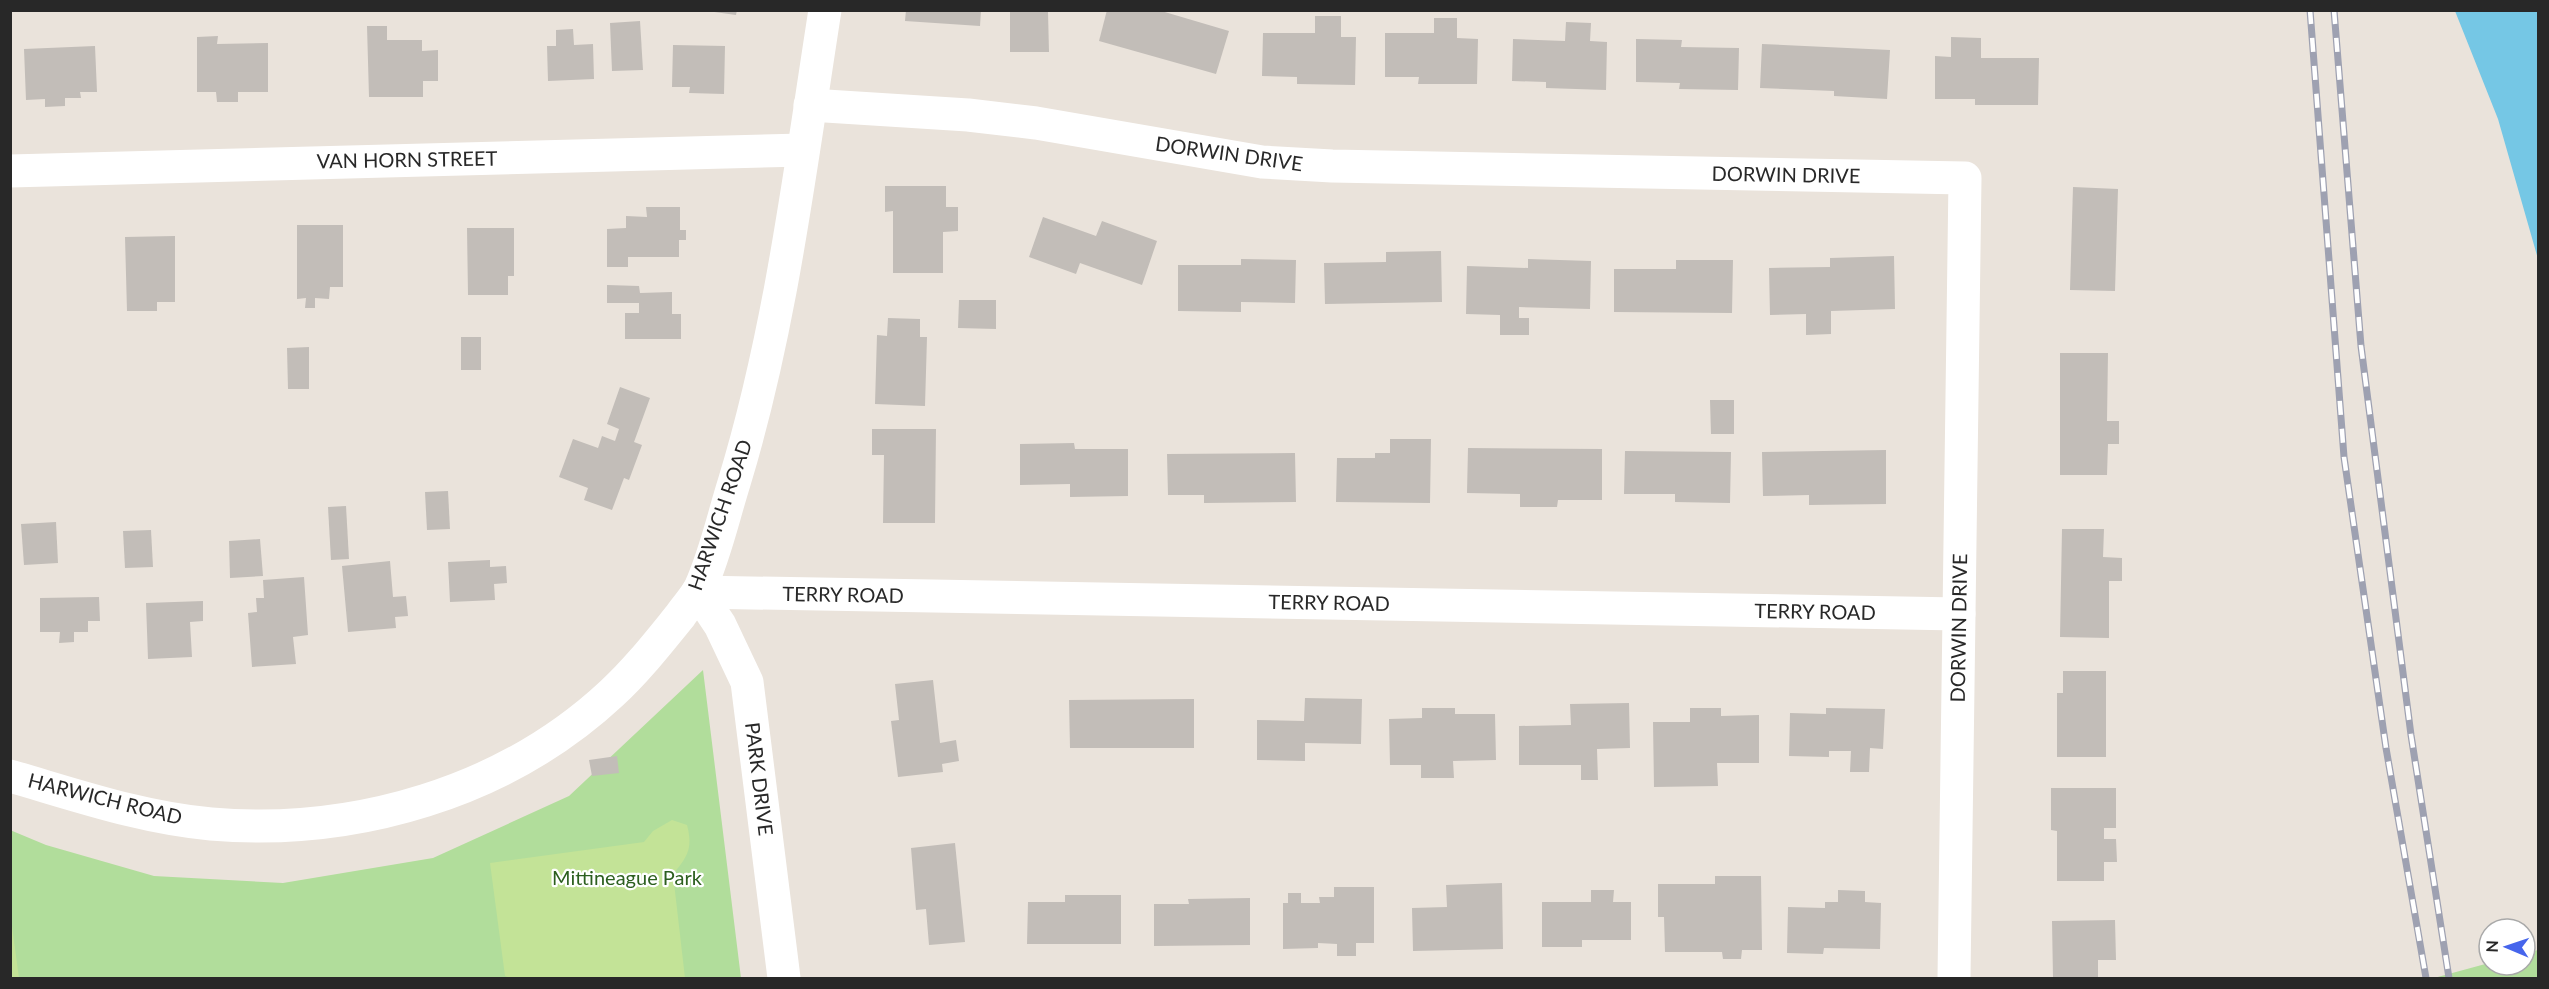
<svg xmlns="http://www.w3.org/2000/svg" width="2549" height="989" font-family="Lato,sans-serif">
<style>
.green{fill:#b1dd9b}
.pitch{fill:#c3e397}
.water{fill:#75c7e5}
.building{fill:#c2bdb8}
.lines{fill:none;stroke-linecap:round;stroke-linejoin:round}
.minor{stroke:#fff;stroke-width:33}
.rail-casing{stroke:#9ea1b1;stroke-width:7}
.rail{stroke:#fff;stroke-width:4.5;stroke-dasharray:14;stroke-linecap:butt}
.labels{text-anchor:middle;stroke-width:4.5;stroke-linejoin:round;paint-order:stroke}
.street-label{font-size:20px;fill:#282828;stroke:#fff}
.park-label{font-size:20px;fill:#2c5f1f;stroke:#fff}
</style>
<rect width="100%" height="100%" fill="#eae3db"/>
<!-- green -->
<g class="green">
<path d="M703,670l38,308h-730l-1,-148 36,15 108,31 129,7 150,-25 136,-62z"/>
<path d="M2538,950v28h-104l55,-15 36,2v-12z"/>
</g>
<!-- pitch -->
<g class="pitch">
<path d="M672,820l15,5c6,23 1,31 -14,49l12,104h-175l-5,-2 -15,-113 154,-21 9,-11z"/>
<path d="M11,919l8,59h-8z"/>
</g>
<!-- water -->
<path class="water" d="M2455,11h83v248l-40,-140z"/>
<!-- building -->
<g class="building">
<path d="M700,10h37l-1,5z"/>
<path d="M906,10h75l-1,16 -75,-5z"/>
<path d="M1107,10h51l71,21 -13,43 -117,-33z"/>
<path d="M1010,12h38l1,40h-39z"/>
<path d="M1315,16h26v21h15l-1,48 -58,-1v-7l-35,-1 1,-43h52z"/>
<path d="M1434,18h23v20l21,1 -1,45h-59l1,-7h-34v-44h49z"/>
<path d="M640,21l3,49 -31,1 -2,-48z"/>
<path d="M1566,22l25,1 -1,18 17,1 -1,48 -60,-2v-6l-34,-1 1,-42 52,2z"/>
<path d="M367,26h20v14h35v11l16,-1v31h-15v16h-54z"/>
<path d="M573,29l1,16 19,-1 1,35 -46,2 -1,-35h9v-16z"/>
<path d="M218,36l-1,8 51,-1v49h-30v10h-21l-1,-10h-19v-55z"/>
<path d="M1951,37l30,1v20h58l-1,47h-63v-6h-40v-43l16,1z"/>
<path d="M1636,39l46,1 -1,7 58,1 -1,42 -59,-1 1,-6 -44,-1z"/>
<path d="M1762,44l128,6 -3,49 -53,-3v-5l-74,-3z"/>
<path d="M673,45l52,1 -1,48 -35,-1 1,-6h-18z"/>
<path d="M95,46l2,46h-17l1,6h-16v8l-20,1v-8l-19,1 -2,-51z"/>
<path d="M885,186h61v21h12v24l-15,1v41h-50v-62l-8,1z"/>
<path d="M2073,187l45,2 -3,102 -45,-1z"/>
<path d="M646,207h34v23h6v10h-7v17h-51v10h-21v-38l19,-1v-12l21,1z"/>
<path d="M1043,217l53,19 6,-15 55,20 -15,44 -62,-22 -4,11 -47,-17z"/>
<path d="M297,225h46v62h-13l-1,12 -14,-1v10h-10l1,-10 -9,1z"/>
<path d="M467,228h47v48h-6v19h-40z"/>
<path d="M175,236v66h-18v9h-30l-2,-74z"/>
<path d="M1441,251l1,51 -117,2 -1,-41 62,-1v-10z"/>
<path d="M1894,256l1,53 -64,2v23l-25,1v-21l-36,1 -1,-47 61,-1v-9z"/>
<path d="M1241,259l55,1 -1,43 -54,-1v10l-63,-1v-46h63z"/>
<path d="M1528,259l63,2 -1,48 -71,-2v11h10v17h-29v-20l-34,-1 1,-48 61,2z"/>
<path d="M1676,260h57l-1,53 -118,-1v-43h62z"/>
<path d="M607,285l32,1 1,7 32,-1v22h9v25h-56v-26h14v-10h-32z"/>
<path d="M959,300h37v29l-38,-1z"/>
<path d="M888,318l32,1v18h7l-2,69 -50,-2 2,-69 10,1z"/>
<rect x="461" y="337" width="20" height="33"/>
<path d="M309,347v42h-21l-1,-41z"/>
<path d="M2060,353h48l-1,68h12v23h-11l-1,31h-47z"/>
<path d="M620,387l30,11 -16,44 8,3 -13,35 -5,-2 -12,32 -28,-10 4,-12 -29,-11 14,-38 25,9 4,-12 13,5 4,-12 -12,-5z"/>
<path d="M1710,400h24v34h-23z"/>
<path d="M872,429h64l-1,94h-52l1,-68h-12z"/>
<path d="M1390,439h41l-1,64 -94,-1 1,-44h38v-5h15z"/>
<path d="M1074,443l1,6h53v47l-58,1v-13l-50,1v-41z"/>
<path d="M1468,448l134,1v51h-44l-1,7h-37v-13l-53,-1z"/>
<path d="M1886,450v54l-77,1v-10l-46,1 -1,-44z"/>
<path d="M1625,451l106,1 -1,51 -55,-1v-8h-51z"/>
<path d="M1295,453l1,49 -92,1v-8h-36l-1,-41z"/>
<path d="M448,491l2,38 -23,1 -2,-38z"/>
<path d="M346,506l3,53 -18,1 -3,-53z"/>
<path d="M56,522l2,41 -34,2 -3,-41z"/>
<path d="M2062,529h42l-1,28 19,1v23h-13v57l-49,-1z"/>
<path d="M151,530l2,37 -28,1 -2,-37z"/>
<path d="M260,539l3,37 -33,2 -1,-37z"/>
<path d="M490,560v7l16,-1 1,17 -13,1 1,16 -45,2 -2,-40z"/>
<path d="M390,561l3,36 13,-1 2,20 -13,1 1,11 -48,4 -6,-66z"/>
<path d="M304,577l4,58 -15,2 3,27 -44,3 -4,-54 9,-1 -1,-14h8l-1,-18z"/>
<path d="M99,597l1,24h-12v11h-14v10l-15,1 1,-11h-20v-34z"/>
<path d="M203,601v20l-13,1 2,35 -44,2 -2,-56z"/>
<path d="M2063,671h43v86h-49v-64h6z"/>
<path d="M933,680l7,63 16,-3 3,21 -17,3 1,8 -45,5 -7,-56 8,-1 -4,-36z"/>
<path d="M1305,698l57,1 -1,45 -56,-1v18l-48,-1v-40l47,1z"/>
<path d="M1194,699v49h-124l-1,-48z"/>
<path d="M1629,703l1,45 -33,1 1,31h-17v-15h-62v-39l52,-1 -1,-21z"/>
<path d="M1422,708h33v6h40l1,46 -43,1 1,17h-33v-13h-31l-1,-46 33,-1z"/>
<path d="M1690,708h31v8l38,-1v48h-42l1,23 -64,1 -1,-65h37z"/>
<path d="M1826,708l59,1 -2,40 -13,-1 -1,24h-19l1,-21h-22v6l-40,-1 1,-43 36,1z"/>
<path d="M617,756l2,17 -27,3 -3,-16z"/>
<path d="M2051,788h65v40h-12v11h12l1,23h-13v19h-47v-50l-6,-1z"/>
<path d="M955,843l10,99 -36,3 -3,-36 -10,1 -5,-62z"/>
<path d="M1715,876h46l1,74h-20l-1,9h-18l-1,-7h-57l-1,-35h-6v-33h57z"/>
<path d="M1502,883l1,66 -90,2 -1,-43 35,-1 -1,-22z"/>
<path d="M1334,887h40v56h-18v13h-19v-12l-19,-1v5l-35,1v-46h5v-10h13v10h19l-1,-6h15z"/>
<path d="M1591,890h23l-1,12h18v38h-49v7h-40v-45h49z"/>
<path d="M1838,890l27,1v11l16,1 -1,46 -56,-1 -1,6 -36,-1 1,-46 37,1v-6h13z"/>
<path d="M1065,895h56v49h-94l1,-42h37z"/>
<path d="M1250,898v47l-96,1v-42h35l-1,-5z"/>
<path d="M2115,920l1,40h-18v18h-45l-1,-57z"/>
</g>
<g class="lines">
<!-- minor -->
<g class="minor">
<path d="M810,105l158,10 68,8 226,39 70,4 633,12 -11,800"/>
<path d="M10,171l793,-21"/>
<path d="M698,592l1261,22"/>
<path d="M698,592l22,33 27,57 37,296"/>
<path d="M10,776c66,19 132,42 201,48 143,12 294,-31 401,-131 25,-23 46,-50 68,-77 6,-9 15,-18 20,-28 15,-33 23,-70 34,-105 47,-154 66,-314 91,-473"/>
</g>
<defs>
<g id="rail">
<path d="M2310,10l34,447 42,291 40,230"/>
<path d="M2334,10l27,336 50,389 38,243"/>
</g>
</defs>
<!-- rail casing -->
<use href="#rail" class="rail-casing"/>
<!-- rail -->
<use href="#rail" class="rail"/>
</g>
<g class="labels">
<!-- street labels -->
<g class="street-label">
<text transform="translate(1229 154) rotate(8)" y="7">DORWIN DRIVE</text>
<text transform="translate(407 160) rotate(-1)" y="7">VAN HORN STREET</text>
<text transform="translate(1786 175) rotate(1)" y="7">DORWIN DRIVE</text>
<text transform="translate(720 515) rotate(-71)" y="7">HARWICH ROAD</text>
<text transform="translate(843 595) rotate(1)" y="7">TERRY ROAD</text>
<text transform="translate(1329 603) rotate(1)" y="7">TERRY ROAD</text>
<text transform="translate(1815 612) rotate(1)" y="7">TERRY ROAD</text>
<text transform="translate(1959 628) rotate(-89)" y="7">DORWIN DRIVE</text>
<text transform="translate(759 779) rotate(83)" y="7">PARK DRIVE</text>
<text transform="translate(105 799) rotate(14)" y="7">HARWICH ROAD</text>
</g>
<!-- park labels -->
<g class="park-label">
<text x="627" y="885">Mittineague Park</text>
</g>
</g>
<!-- border -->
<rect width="2549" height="989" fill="none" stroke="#282828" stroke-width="24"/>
<!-- north arrow -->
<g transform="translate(2507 947) rotate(272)"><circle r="28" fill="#ffffff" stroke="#a9a9a9" stroke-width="1.5"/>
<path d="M0-4.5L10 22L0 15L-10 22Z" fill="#4665ec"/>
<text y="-9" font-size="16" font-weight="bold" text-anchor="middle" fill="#282828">N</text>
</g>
</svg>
